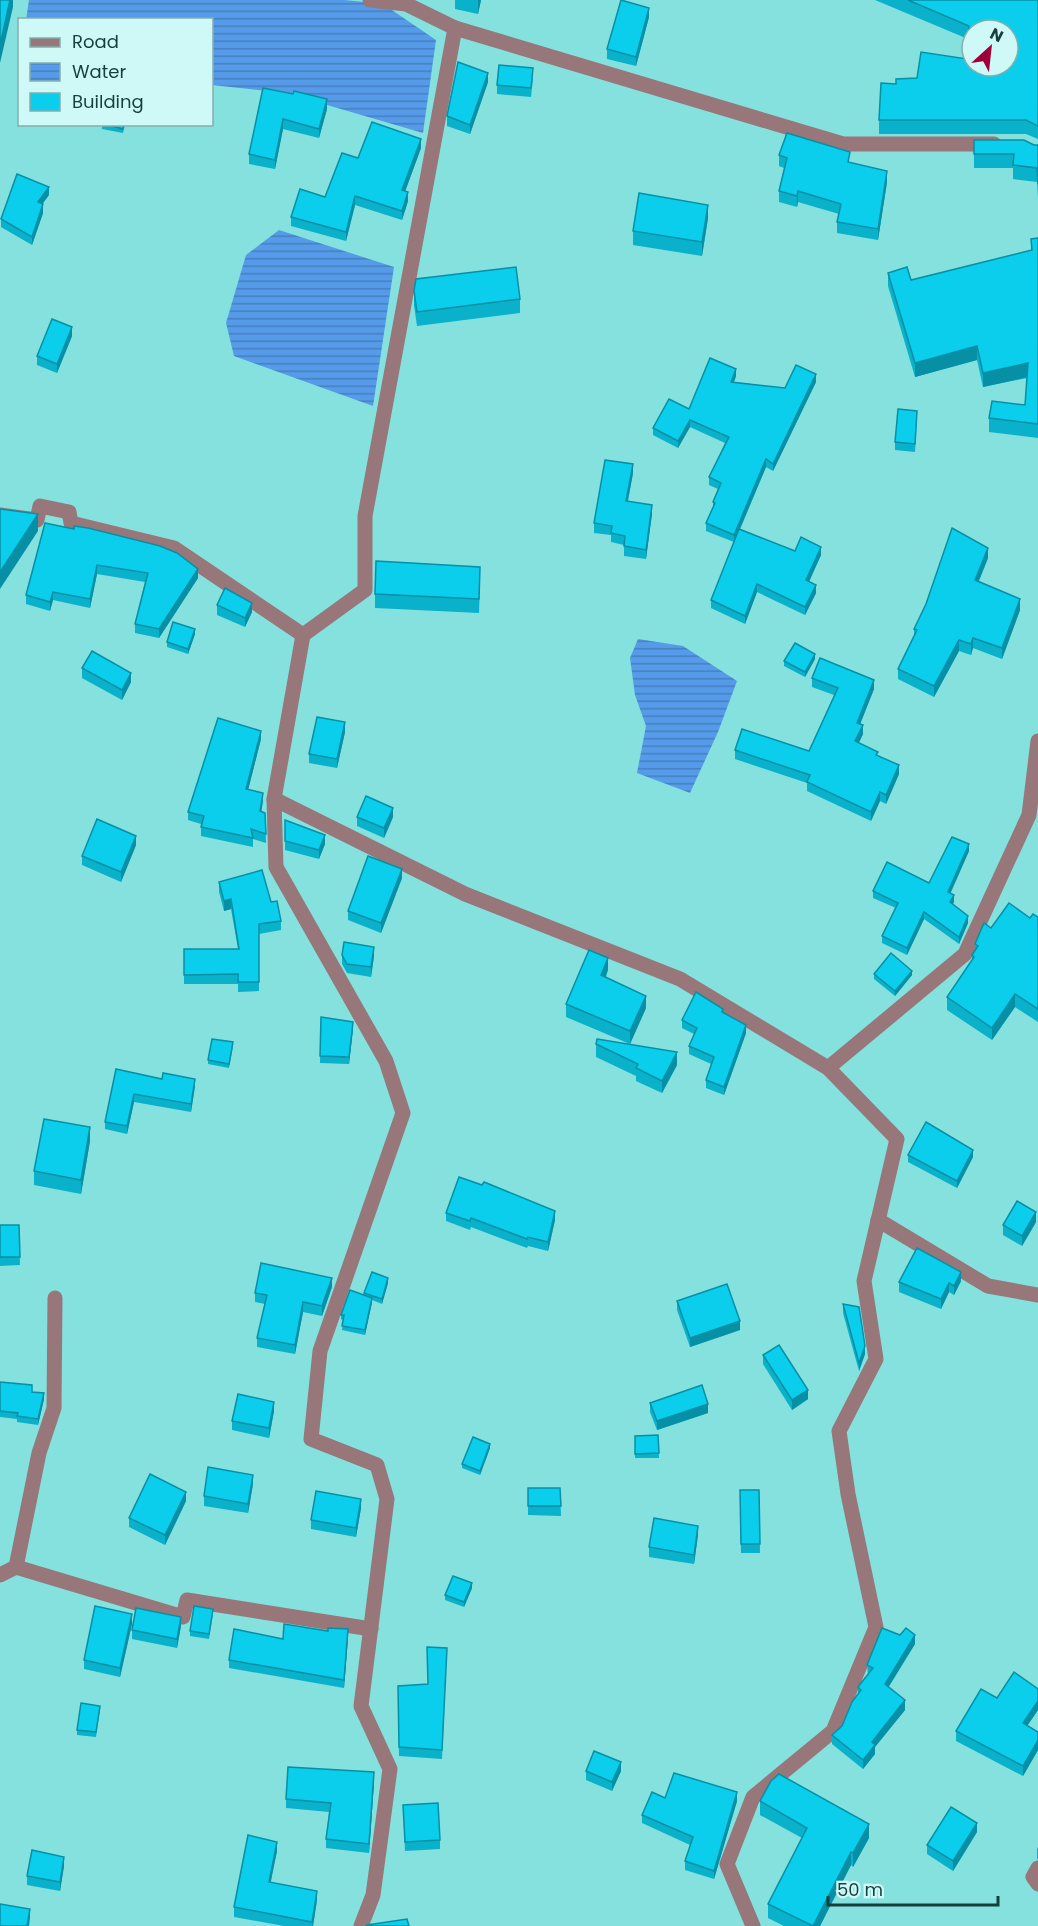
<svg xmlns="http://www.w3.org/2000/svg" width="1038" height="1926" font-family="Poppins,sans-serif">
<style>
.water{fill:url(#water-rules)}
.lines{fill:none;stroke-linecap:round;stroke-linejoin:round}
.minor{stroke:#977779;stroke-width:15}
.wall{fill:#09b1cb}
.shaded-wall{fill:#0790a5}
.building{fill:#0aceec;stroke:#0790a5;stroke-width:1.5;fill-rule:evenodd}
</style>
<defs>
<pattern id="water-rules" width="6" height="5" patternUnits="userSpaceOnUse" patternTransform="scale(1.5)"><rect width="6" height="5" fill="#569be9"/><path d="M0 2.5h6" fill="none" stroke="#4680be"/></pattern>
</defs>
<rect width="100%" height="100%" fill="#84e1de"/>
<!-- water -->
<g class="water">
<path d="M29,0h316l38,4 53,36 -13,93 -137,-40 -74,-8v-65h-186z"/>
<path d="M279,230l115,37 -21,139 -139,-50 -8,-33 20,-68z"/>
<path d="M638,639l45,7 54,35 -19,51 -28,61 -53,-20 9,-47 -11,-31 -5,-37z"/>
</g>
<g class="lines">
<!-- minor -->
<g class="minor">
<path d="M370,0l36,4 49,24 388,116h151"/>
<path d="M0,515l37,5 3,-14 29,6 2,11 103,25 129,87"/>
<path d="M274,799l191,95 215,85 148,89 69,71 -33,142 12,78 -37,72 9,63 28,133 -43,104 -80,66 -26,67 26,62"/>
<path d="M828,1068l137,-114 64,-139 9,-74"/>
<path d="M878,1220l110,66 50,9"/>
<path d="M16,1567l23,-114 15,-45 1,-110"/>
<path d="M0,1575l16,-8 167,50 4,-17 184,29"/>
<path d="M1038,1868l-5,9 5,7"/>
<path d="M361,1926l12,-31 17,-126 -29,-63 26,-207 -10,-34 -66,-26 9,-88 83,-238 -17,-52 -110,-194 -2,-68 29,-164 62,-45v-74l90,-488"/>
</g>
</g>
<!-- wall -->
<g class="wall">
<path d="M455,0h26l-3,14 -23,-5z"/>
<path d="M875,0h163v139l-12,-5h-147v-14l17,-36 21,-6 50,-19 1,-20z"/>
<path d="M649,17l-13,49 -29,-7v-10z"/>
<path d="M533,78l-2,19 -34,-3v-9z"/>
<path d="M488,82l-18,52 -23,-8v-10z"/>
<path d="M263,88l64,21 -8,29 -36,-9 -8,40 -26,-5v-10z"/>
<path d="M102,124h23l-2,9 -21,-4z"/>
<path d="M974,140l64,5v53l-1,-16 -24,-3v-11h-39z"/>
<path d="M421,148l-16,43 3,10 -6,19 -47,-15 -9,36 -55,-15v-9l34,-20 33,-39z"/>
<path d="M779,155l71,8 37,19 -9,58 -41,-7v-11l2,-8 -41,-12 -1,5 -18,-5v-11l5,-23 -5,-2z"/>
<path d="M49,195l-7,9 1,9 -11,32 -31,-18v-8z"/>
<path d="M708,218l-6,38 -69,-11v-14z"/>
<path d="M1038,238v200l-49,-6v-14l36,-13 2,-27 -44,9 -6,-27 -62,17 -27,-91v-13l23,7 120,-30v-11z"/>
<path d="M414,291l106,8v14l-103,13 -3,-21z"/>
<path d="M72,336l-15,37 -20,-8v-9z"/>
<path d="M736,376l-2,6 51,6 31,-6 -43,89 -7,-4 -26,62 55,22 26,4 -12,27 7,11 -11,22 -48,-23 -12,32 -34,-16v-8l23,-58 -28,-11v-8l7,-16v-5l5,-13 -9,-4v-8l16,-34 -35,-16 -12,21 -25,-13v-7l36,-19z"/>
<path d="M917,419l-2,33 -20,-2v-8z"/>
<path d="M633,473l-5,28 24,13 -6,45 -22,-3v-11l-13,-3v-7l-17,-2v-10z"/>
<path d="M45,523l153,55 -39,60 -24,-5v-9l10,-42 -48,-8 -7,34 -37,-8 -3,11 -24,-7v-9z"/>
<path d="M988,558l-9,23 41,29 -18,49 -29,-11 -2,7 -12,-4 -25,46 -36,-18v-10l16,-34v-6z"/>
<path d="M480,581l-1,32 -104,-5v-14z"/>
<path d="M217,605l35,7 -7,15 -28,-12z"/>
<path d="M195,634l-7,20 -21,-7v-5z"/>
<path d="M815,659l-10,18 -21,-11v-5z"/>
<path d="M82,668l49,14 -9,18 -40,-22z"/>
<path d="M812,678l62,11 -14,35 3,10 -4,9 19,13 21,18 -13,30 -6,-3 -9,20 -64,-30v-8l-72,-24v-9l74,1 25,-56 -22,-8z"/>
<path d="M345,732l-8,36 -28,-5v-9z"/>
<path d="M261,739l-13,51 15,11 -2,10 4,2 1,30 -13,-4v8l-52,-11v-12l-13,-4v-8z"/>
<path d="M357,817h36l-9,21 -27,-12z"/>
<path d="M285,820l40,24 -6,15 -34,-9z"/>
<path d="M136,845l-15,37 -39,-17v-9z"/>
<path d="M969,851l-19,42 4,9 -1,2 15,19 -9,21 -35,-25 -17,36 -25,-12v-7l14,-28 -23,-10v-7l56,-8z"/>
<path d="M402,878l-21,55 -33,-13v-9z"/>
<path d="M219,882l52,20 10,19v9l-22,4v57l-21,1v-8h-54v-35h54l-7,-40 -7,2 -5,-19z"/>
<path d="M1038,917v105l-23,-15 -23,33 -45,-30v-13l25,-36v-6l3,-4v-7l16,-16 39,-10z"/>
<path d="M342,955l32,1 -3,21 -24,-4 -5,-9z"/>
<path d="M608,970l-2,7 40,31 -16,36 -64,-27v-13z"/>
<path d="M874,974l38,1 -17,21 -21,-17z"/>
<path d="M723,1013l23,20 -22,62 -18,-7v-8l5,-16 -22,-10v-8l5,-12 -12,-6v-8z"/>
<path d="M321,1017l32,12 -4,35 -29,-1z"/>
<path d="M596,1044l81,21 -15,28 -26,-12v-5l-40,-19z"/>
<path d="M233,1047l-4,21 -21,-4v-4z"/>
<path d="M116,1069l79,17 -4,26 -57,-10 -7,32 -22,-5v-7z"/>
<path d="M90,1141l-9,53 -47,-9v-14z"/>
<path d="M908,1155l65,2 -16,31 -49,-26z"/>
<path d="M446,1213l109,7 -7,31 -20,-5 -1,2 -56,-21 -1,3 -24,-9z"/>
<path d="M1036,1222l-14,24 -19,-11v-10z"/>
<path d="M0,1225h19l1,40 -20,1z"/>
<path d="M961,1281l-7,14 -5,-3 -8,17 -42,-17v-10z"/>
<path d="M388,1283l-6,21 -10,-4 -7,35 -23,-5 1,-10 -2,-1v-4l23,-20v-2z"/>
<path d="M332,1287l-10,29 -19,-4 -8,42 -38,-7v-9l8,-34 -10,-2v-9z"/>
<path d="M677,1301l63,29 -50,17 -13,-37z"/>
<path d="M843,1304l22,50 -6,17 -16,-58z"/>
<path d="M763,1355l45,44 -16,11 -29,-46z"/>
<path d="M0,1382l32,10 12,7 -6,26 -21,-3v-3l-17,-2z"/>
<path d="M650,1403l58,10 -51,17 -7,-18z"/>
<path d="M274,1411l-5,27 -37,-8v-9z"/>
<path d="M658,1435l1,23h-24v-22z"/>
<path d="M490,1448l-10,27 -18,-7v-4z"/>
<path d="M253,1484l-5,29 -44,-7v-10z"/>
<path d="M528,1488h32l1,28 -33,-1z"/>
<path d="M740,1490h19l1,63h-19z"/>
<path d="M186,1501l-21,44 -36,-18v-9z"/>
<path d="M361,1508l-5,29 -45,-8v-9z"/>
<path d="M698,1535l-4,29 -45,-7v-10z"/>
<path d="M472,1588l-8,19 -19,-7v-5z"/>
<path d="M213,1614l-4,25 -19,-3v-5z"/>
<path d="M132,1624l-12,53 -36,-8v-9z"/>
<path d="M181,1626l-4,22 -45,-9v-9z"/>
<path d="M348,1637l-4,51 -115,-20v-8l54,-21z"/>
<path d="M915,1644l-27,43 17,23 -30,37v7l-12,15 -31,-25v-9l10,-9 16,-32v-7l10,-12 -1,-10z"/>
<path d="M447,1648l-5,111 -43,-3 -1,-70 30,-2z"/>
<path d="M1038,1689v21l-11,16 11,6v18l-15,26 -67,-35v-10l41,-33z"/>
<path d="M100,1710l-4,27 -19,-2v-5z"/>
<path d="M586,1771h35l-9,20 -26,-11z"/>
<path d="M374,1782l-5,71 -43,-5v-9l3,-27 -43,-4v-9z"/>
<path d="M665,1798l72,3 -23,78 -29,-9v-9l5,-16 -48,-22v-8z"/>
<path d="M760,1801l109,37 -16,29 -2,-2 -31,61h-36l-16,-8v-14l34,-66 -42,-23z"/>
<path d="M403,1805l37,35v9l-35,2z"/>
<path d="M977,1832l-24,39 -26,-17v-9z"/>
<path d="M1038,1847v12h-1v-10z"/>
<path d="M277,1851l-7,31 47,18 -4,26h-29l-50,-9v-10z"/>
<path d="M64,1866l-4,25 -33,-6v-9z"/>
</g>
<!-- shaded-wall -->
<g class="shaded-wall">
<path d="M10,0h3v7l-13,56v-18z"/>
<path d="M478,0h3l-3,14z"/>
<path d="M649,8v9l-13,49v-9z"/>
<path d="M488,73v9l-18,52v-9z"/>
<path d="M327,99v10l-8,29v-9z"/>
<path d="M283,119v10l-8,40v-9z"/>
<path d="M421,139v9l-19,52v-10z"/>
<path d="M887,171v11l-9,58v-11z"/>
<path d="M49,187v8l-11,15v-8z"/>
<path d="M798,191v11l-1,5v-11z"/>
<path d="M408,192v9l-6,19v-9z"/>
<path d="M355,196v9l-9,36v-9z"/>
<path d="M43,204v9l-11,32v-8z"/>
<path d="M708,205v13l-6,38v-14z"/>
<path d="M72,327v9l-15,37v-9z"/>
<path d="M977,346v14l-62,17v-14z"/>
<path d="M1028,363v14l-45,10v-14z"/>
<path d="M736,369v7l-5,14v-8z"/>
<path d="M816,374v8l-43,89v-7z"/>
<path d="M690,420v7l-12,21v-7z"/>
<path d="M766,459v8l-32,76v-8z"/>
<path d="M633,464v9l-7,37v-9z"/>
<path d="M652,505v9l-6,45v-9z"/>
<path d="M38,514v17l-38,58v-17z"/>
<path d="M821,547v8l-15,33v-8z"/>
<path d="M988,548v10l-13,32v-10z"/>
<path d="M97,565v9l-7,34v-9z"/>
<path d="M198,569v9l-39,60v-9z"/>
<path d="M757,584v8l-12,32v-8z"/>
<path d="M816,585v8l-11,22v-8z"/>
<path d="M53,592v8l-3,11v-9z"/>
<path d="M1020,599v11l-18,49v-11z"/>
<path d="M252,603v9l-7,15v-9z"/>
<path d="M195,629v5l-7,20v-5z"/>
<path d="M973,638v10l-2,7v-11z"/>
<path d="M959,640v11l-25,46v-11z"/>
<path d="M815,654v5l-10,18v-5z"/>
<path d="M131,673v9l-9,18v-10z"/>
<path d="M874,680v9l-17,43v-9z"/>
<path d="M345,722v10l-8,36v-9z"/>
<path d="M863,725v9l-8,16v-9z"/>
<path d="M261,731v8l-15,59v-9z"/>
<path d="M899,765v9l-13,30v-9z"/>
<path d="M880,792v9l-9,20v-9z"/>
<path d="M263,793v8l-3,19v-9z"/>
<path d="M393,808v9l-9,21v-10z"/>
<path d="M325,835v9l-6,15v-9z"/>
<path d="M136,836v9l-15,37v-10z"/>
<path d="M969,844v7l-21,48v-7z"/>
<path d="M402,869v9l-21,55v-10z"/>
<path d="M954,895v7l-4,7v-7z"/>
<path d="M231,899v10l-7,2v-10z"/>
<path d="M924,912v7l-17,36v-7z"/>
<path d="M968,916v7l-9,21v-7z"/>
<path d="M374,947v9l-3,21v-10z"/>
<path d="M608,958v12l-7,17v-12z"/>
<path d="M912,971v4l-17,21v-5z"/>
<path d="M1015,994v13l-23,33v-12z"/>
<path d="M646,996v12l-16,36v-13z"/>
<path d="M353,1022v7l-4,35v-7z"/>
<path d="M746,1025v8l-22,62v-8z"/>
<path d="M677,1052v13l-15,28v-12z"/>
<path d="M195,1079v7l-4,26v-8z"/>
<path d="M134,1094v8l-7,32v-8z"/>
<path d="M90,1127v14l-9,53v-14z"/>
<path d="M973,1150v7l-16,31v-7z"/>
<path d="M555,1211v9l-7,31v-9z"/>
<path d="M1036,1212v10l-14,24v-10z"/>
<path d="M961,1272v9l-7,14v-9z"/>
<path d="M332,1278v9l-10,29v-10z"/>
<path d="M388,1278v5l-6,21v-5z"/>
<path d="M949,1283v9l-8,17v-10z"/>
<path d="M372,1298v5l-7,32v-5z"/>
<path d="M303,1302v10l-8,42v-9z"/>
<path d="M740,1321v9l-50,17v-9z"/>
<path d="M865,1346v8l-6,17v-8z"/>
<path d="M808,1390v9l-16,11v-10z"/>
<path d="M44,1393v6l-6,26v-6z"/>
<path d="M274,1402v9l-5,27v-10z"/>
<path d="M708,1404v9l-51,17v-9z"/>
<path d="M490,1444v4l-10,27v-4z"/>
<path d="M253,1475v9l-5,29v-9z"/>
<path d="M186,1492v9l-21,44v-10z"/>
<path d="M361,1499v9l-5,29v-9z"/>
<path d="M698,1526v9l-4,29v-9z"/>
<path d="M472,1583v5l-8,19v-5z"/>
<path d="M132,1614v10l-12,53v-9z"/>
<path d="M181,1617v9l-4,22v-9z"/>
<path d="M348,1629v8l-4,51v-8z"/>
<path d="M915,1635v9l-30,49v-9z"/>
<path d="M905,1700v10l-30,37v7l-12,15v-9l9,-18z"/>
<path d="M1038,1701v9l-15,22v-9z"/>
<path d="M1038,1740v10l-15,26v-10z"/>
<path d="M621,1762v9l-9,20v-9z"/>
<path d="M374,1772v10l-5,71v-9z"/>
<path d="M737,1792v9l-23,78v-8z"/>
<path d="M977,1823v9l-24,39v-10z"/>
<path d="M869,1824v14l-16,29v-14z"/>
<path d="M277,1842v9l-8,40v-9z"/>
<path d="M851,1852v13l-31,61h-7z"/>
<path d="M64,1857v9l-4,25v-9z"/>
<path d="M317,1891v9l-4,26h-1z"/>
<path d="M30,1909v9l-1,8h-2z"/>
</g>
<!-- building -->
<g class="building">
<path d="M0,0h10l-10,45z"/>
<path d="M621,0l28,8 -13,49 -29,-8z"/>
<path d="M908,0h130v126l-12,-6h-147l2,-37 15,1v-5l21,-1 4,-26 46,7 2,-33zM972,30h36v36h-36z"/>
<path d="M458,62l30,11 -18,52 -23,-9z"/>
<path d="M499,65l34,3 -2,20 -34,-3z"/>
<path d="M263,88l30,6 1,-3 33,8 -8,30 -36,-10 -8,41 -26,-6z"/>
<path d="M372,122l49,17 -19,51 6,2 -6,19 -47,-15 -9,36 -55,-15 9,-28 25,8 17,-44 16,5z"/>
<path d="M105,124h19l-1,5z"/>
<path d="M787,133l63,19 -2,10 39,9 -9,58 -41,-7 4,-18 -43,-13 -1,5 -18,-5 8,-33 -8,-3z"/>
<path d="M974,140h50l10,5h4v39l-1,-16 -24,-3 1,-11h-40z"/>
<path d="M17,174l32,13 -11,15 5,2 -11,33 -31,-18z"/>
<path d="M639,193l69,12 -6,37 -69,-11z"/>
<path d="M1038,238v186l-49,-6 3,-17 33,4 3,-42 -45,10 -6,-27 -62,17 -27,-90 19,-6 4,13 121,-30 -1,-11z"/>
<path d="M516,267l4,32 -103,13 -3,-21 2,-12z"/>
<path d="M52,319l20,8 -15,37 -20,-8z"/>
<path d="M710,358l26,11 -5,13 54,6 11,-23 20,9 -43,90 -7,-5 -32,76 -28,-12 9,-20 -2,-1 8,-19 -12,-6 20,-40 -39,-17 -12,21 -25,-13 16,-29 20,10z"/>
<path d="M898,409l19,2 -2,33 -20,-2z"/>
<path d="M605,460l28,4 -7,37 26,4 -6,45 -22,-4 1,-10 -14,-3 1,-7 -18,-3z"/>
<path d="M0,509l38,5 -38,58z"/>
<path d="M45,523l29,6v-3l14,2 72,18 17,7 21,16 -39,60 -24,-5 13,-51 -51,-8 -7,34 -37,-7 -3,10 -24,-7z"/>
<path d="M952,528l36,20 -13,32 45,19 -18,49 -29,-10 -2,6 -12,-4 -25,46 -36,-17 19,-39 -3,-1 12,-25z"/>
<path d="M739,529l56,22 6,-14 20,10 -15,33 10,5 -11,22 -48,-23 -12,32 -34,-16z"/>
<path d="M376,561l104,6 -1,32 -104,-5z"/>
<path d="M225,588l27,15 -7,15 -28,-13z"/>
<path d="M173,622l22,7 -7,20 -21,-7z"/>
<path d="M795,643l20,11 -10,18 -21,-11z"/>
<path d="M92,651l39,22 -9,17 -40,-22z"/>
<path d="M820,658l54,22 -17,43 6,2 -8,16 23,11 -2,3 23,10 -13,30 -6,-3 -9,20 -64,-30 3,-7 -75,-25 7,-21 67,22 29,-63 -26,-10z"/>
<path d="M317,717l28,5 -8,37 -28,-5z"/>
<path d="M218,718l43,13 -15,58 17,4 -3,18 5,2 1,21 -15,-5 2,9 -52,-11 3,-11 -16,-4z"/>
<path d="M366,796l27,12 -9,20 -27,-11z"/>
<path d="M97,819l39,17 -15,36 -39,-16z"/>
<path d="M285,820l40,15 -6,15 -34,-9z"/>
<path d="M952,837l17,7 -21,48 6,3 -4,7 18,14 -9,21 -35,-25 -17,36 -25,-12 16,-33 -25,-12 14,-29 42,21z"/>
<path d="M368,856l34,13 -21,54 -33,-12z"/>
<path d="M262,870l9,32 6,-1 4,20 -22,3v58h-21v-8l-54,1v-26h55l-8,-50 -7,2 -5,-19z"/>
<path d="M1009,903l21,15 3,-4 5,3v92l-23,-15 -23,34 -45,-31 27,-40 -2,-2 6,-9 -3,-2 9,-21 7,5z"/>
<path d="M344,942l30,5 -3,20 -24,-3 -5,-9z"/>
<path d="M589,950l19,8 -7,17 45,21 -16,35 -64,-27z"/>
<path d="M891,953l21,18 -17,20 -21,-17z"/>
<path d="M696,992l27,17 -1,3 24,13 -22,62 -18,-7 8,-23 -25,-11 8,-18 -15,-8z"/>
<path d="M321,1017l32,5 -4,35 -29,-1z"/>
<path d="M212,1039l21,3 -4,22 -21,-4z"/>
<path d="M597,1039l80,13 -15,29 -26,-13 2,-4 -42,-20z"/>
<path d="M116,1069l46,10 1,-6 32,6 -4,25 -57,-10 -7,32 -22,-4z"/>
<path d="M44,1119l46,8 -9,53 -47,-9z"/>
<path d="M926,1122l47,28 -16,31 -49,-26z"/>
<path d="M459,1177l23,8 2,-3 71,29 -7,31 -20,-5 -1,2 -56,-21 -1,3 -24,-8z"/>
<path d="M1017,1201l19,11 -14,24 -19,-11z"/>
<path d="M0,1225h19l1,32h-20z"/>
<path d="M917,1248l44,24 -7,14 -5,-3 -8,16 -42,-17z"/>
<path d="M261,1263l71,15 -10,28 -19,-4 -8,43 -38,-7 10,-43 -12,-2z"/>
<path d="M372,1272l16,6 -6,21 -18,-6z"/>
<path d="M727,1284l13,37 -50,17 -13,-37z"/>
<path d="M350,1290l22,8 -7,32 -23,-4 2,-11h-3z"/>
<path d="M843,1304l16,3 6,39 -6,17z"/>
<path d="M779,1345l29,45 -16,10 -29,-45z"/>
<path d="M0,1382l32,3v7l12,1 -6,26 -21,-3 1,-3 -18,-2z"/>
<path d="M702,1385l6,19 -51,17 -7,-18z"/>
<path d="M238,1394l36,8 -5,26 -37,-7z"/>
<path d="M658,1435l1,18 -24,1v-18z"/>
<path d="M473,1437l17,7 -10,27 -18,-7z"/>
<path d="M208,1467l45,8 -5,29 -44,-8z"/>
<path d="M150,1474l36,18 -21,43 -36,-17z"/>
<path d="M528,1488h32l1,18h-33z"/>
<path d="M740,1490h19l1,54h-19z"/>
<path d="M316,1491l45,8 -5,29 -45,-8z"/>
<path d="M654,1518l44,8 -4,29 -45,-8z"/>
<path d="M453,1576l19,7 -8,19 -19,-7z"/>
<path d="M95,1606l37,8 -12,54 -36,-8z"/>
<path d="M194,1606l19,3 -4,25 -19,-3z"/>
<path d="M136,1608l45,9 -4,22 -45,-9z"/>
<path d="M284,1624l44,7v-3l20,1 -4,51 -115,-20 5,-31 49,10z"/>
<path d="M882,1628l18,7 6,-7 9,7 -30,49 20,16 -33,42 3,3 -12,15 -31,-25 10,-9 10,-24 9,-12 -3,-3 15,-19 -6,-3z"/>
<path d="M427,1647l20,1 -5,102 -43,-3 -1,-61 30,-2z"/>
<path d="M1014,1672l24,17v12l-15,22 15,9v8l-15,26 -67,-35 25,-42 16,9z"/>
<path d="M81,1703l19,3 -4,26 -19,-2z"/>
<path d="M594,1751l27,11 -9,20 -26,-11z"/>
<path d="M288,1767l86,5 -5,72 -43,-5 5,-36 -45,-4z"/>
<path d="M674,1773l63,19 -23,79 -29,-10 8,-24 -51,-22 10,-23 13,6z"/>
<path d="M779,1774l90,50 -16,29 -2,-1 -38,74 -45,-22 39,-76 -47,-27 11,-20z"/>
<path d="M438,1803l2,37 -35,2 -2,-37z"/>
<path d="M951,1807l26,16 -24,38 -26,-16z"/>
<path d="M248,1835l29,7 -8,40 48,9 -5,31 -78,-15z"/>
<path d="M32,1850l32,7 -4,25 -33,-6z"/>
<path d="M0,1904l30,5 -3,17h-27z"/>
<path d="M407,1919l2,7h-43l1,-1z"/>
</g>
<!-- legend -->
<rect x="18" y="18" width="195" height="108" fill="#cef9f7" stroke="#85aead" stroke-width="1.5"/>
<rect x="30" y="38" width="30" height="9" fill="#977779" stroke="#85aead" stroke-width="1.5"/>
<text x="72" y="48" font-size="18" fill="#173e3d">Road</text>
<rect x="30" y="63" width="30" height="18" fill="url(#water-rules)" stroke="#85aead" stroke-width="1.5"/>
<text x="72" y="78" font-size="18" fill="#173e3d">Water</text>
<rect x="30" y="93" width="30" height="18" fill="#0aceec" stroke="#85aead" stroke-width="1.5"/>
<text x="72" y="108" font-size="18" fill="#173e3d">Building</text>
<!-- north arrow -->
<g transform="translate(990 48) rotate(27)"><circle r="28" fill="#cef9f7" stroke="#85aead" stroke-width="1.5"/>
<path d="M0-4.5L10 22L0 15L-10 22Z" fill="#a00037"/>
<text y="-9" font-size="16" font-weight="bold" text-anchor="middle" fill="#173e3d">N</text>
</g>
<!-- scale -->
<path d="M828 1896v9h170v-9" fill="none" stroke="#173e3d" stroke-width="3"/>
<text x="837" y="1896" font-size="18" fill="#173e3d" stroke="#cef9f7" stroke-width="4.5" paint-order="stroke">50 m</text>
</svg>
